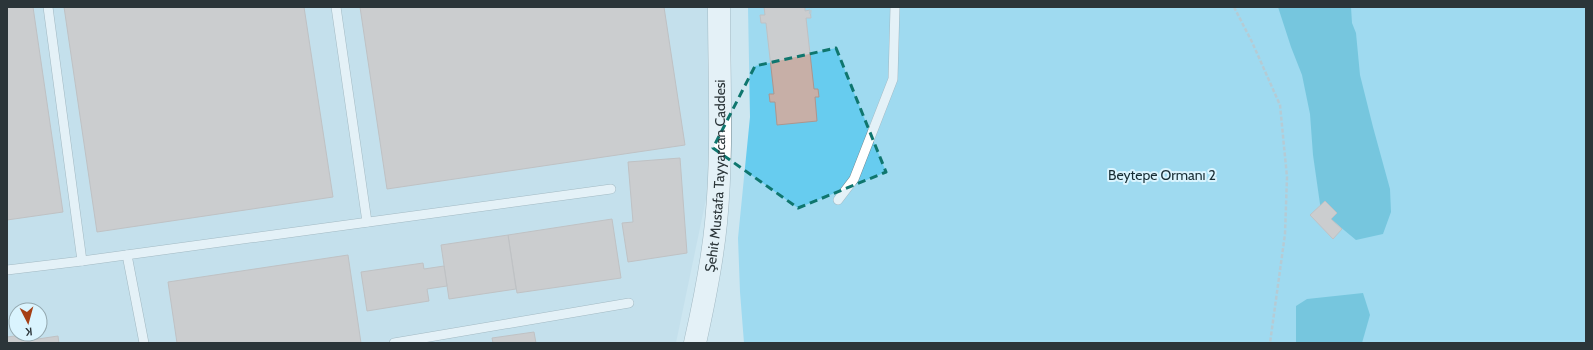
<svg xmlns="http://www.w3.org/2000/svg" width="1593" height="350" font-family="Cabin,sans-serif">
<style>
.built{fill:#b9dae6;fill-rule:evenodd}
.green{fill:#67ccef}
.water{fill:#0ca1c8}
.building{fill:#c7afa7;stroke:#ad968e}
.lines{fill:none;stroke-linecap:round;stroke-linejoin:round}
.service-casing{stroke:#6d848d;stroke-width:10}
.secondary-casing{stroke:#6d848d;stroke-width:23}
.path{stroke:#98acb4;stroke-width:2.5;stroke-dasharray:4 2;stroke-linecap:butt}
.service{stroke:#fff;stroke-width:9}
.secondary{stroke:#fff;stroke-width:22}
.marked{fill:none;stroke:#0f766e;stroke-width:3;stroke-dasharray:8 5;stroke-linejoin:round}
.labels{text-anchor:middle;stroke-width:4;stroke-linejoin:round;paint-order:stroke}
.park-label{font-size:14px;fill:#182d34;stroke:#daf4fe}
.street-label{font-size:14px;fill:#2b3539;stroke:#daf4fe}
</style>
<rect width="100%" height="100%" fill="#cde6f0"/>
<!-- built -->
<path class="built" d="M7,7h701l1,178 -33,158h-669zM16,310h24v24h-24z"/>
<!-- green -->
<path class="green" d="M748,7h838v336h-842l-4,-51 -2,-54 12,-121z"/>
<!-- water -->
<g class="water">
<path d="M1278,7h73l1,16 4,10 4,42 13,52 17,62 1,23 -8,22 -27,6 -35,-29 -8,-56 -3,-41 -8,-39 -11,-28z"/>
<path d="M1363,293l7,22 -8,28h-66v-37l11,-7z"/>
</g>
<!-- building -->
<g class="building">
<path d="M7,7h26l30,205 -56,8z"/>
<path d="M64,7h240l29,190 -236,35z"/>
<path d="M360,7h304l21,138 -298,44z"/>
<path d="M764,7h41v4l5,-1 1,8h-5l8,71h4l1,8h-4l2,24 -40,4 -2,-23h-5l-1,-8h5l-8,-71h-5l-1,-8h5z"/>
<path d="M680,158l7,95 -59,9 -6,-39 11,-1 -5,-60z"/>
<path d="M1325,201l12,12 -6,6 11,10 -9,10 -23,-24z"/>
<path d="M612,219l9,59 -104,15 -9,-58z"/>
<path d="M508,235l8,54 -67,10 -8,-54z"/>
<path d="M348,255l13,88h-184l-9,-61z"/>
<path d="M423,263l1,6 20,-3 3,20 -20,3 2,12 -62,10 -6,-39z"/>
<path d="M534,332l2,11h-43l-1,-5z"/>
<path d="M30,334l1,6 27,-4 1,7h-52v-6z"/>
</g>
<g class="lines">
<defs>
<g id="service">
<path d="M48,7l34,254"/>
<path d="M336,7l31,215"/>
<path d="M838,200l16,-21 39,-100 2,-72"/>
<path d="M127,255l17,88"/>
<path d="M7,270l75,-9 529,-72"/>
<path d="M394,343l235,-40"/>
</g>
<g id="secondary">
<path id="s1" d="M695,343c9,-40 17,-79 21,-120 7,-71 3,-144 3,-216"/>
</g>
</defs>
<!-- service casing -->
<use href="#service" class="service-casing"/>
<!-- secondary casing -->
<use href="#secondary" class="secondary-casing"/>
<!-- path -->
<g class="path">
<path d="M1234,7l18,35 28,63 7,72 -2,57 -15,109"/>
<path d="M810,14l1,-7"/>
</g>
<!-- service -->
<use href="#service" class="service"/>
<!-- secondary -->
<use href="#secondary" class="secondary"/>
</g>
<!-- marked area -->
<path d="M0 0H1593V350H0ZM836,48l50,124 -88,36 -85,-60 42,-82z" fill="#cde6f0" fill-opacity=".55" fill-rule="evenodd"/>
<path class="marked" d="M836,48l50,124 -88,36 -85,-60 42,-82z"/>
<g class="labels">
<!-- park labels -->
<g class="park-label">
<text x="1162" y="180">Beytepe Ormanı 2</text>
</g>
<!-- street labels -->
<g class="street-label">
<text dy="5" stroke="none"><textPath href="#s1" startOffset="169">Şehit Mustafa Tayyarcan Caddesi</textPath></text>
</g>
</g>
<!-- border -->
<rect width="1593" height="350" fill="none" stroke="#2b3539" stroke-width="16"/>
<!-- north arrow -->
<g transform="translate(28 322) rotate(174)"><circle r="19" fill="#daf4fe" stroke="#94a8af"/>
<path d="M0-3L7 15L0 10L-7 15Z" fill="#a53f15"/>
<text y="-6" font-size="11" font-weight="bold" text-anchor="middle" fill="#2b3539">K</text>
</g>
</svg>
